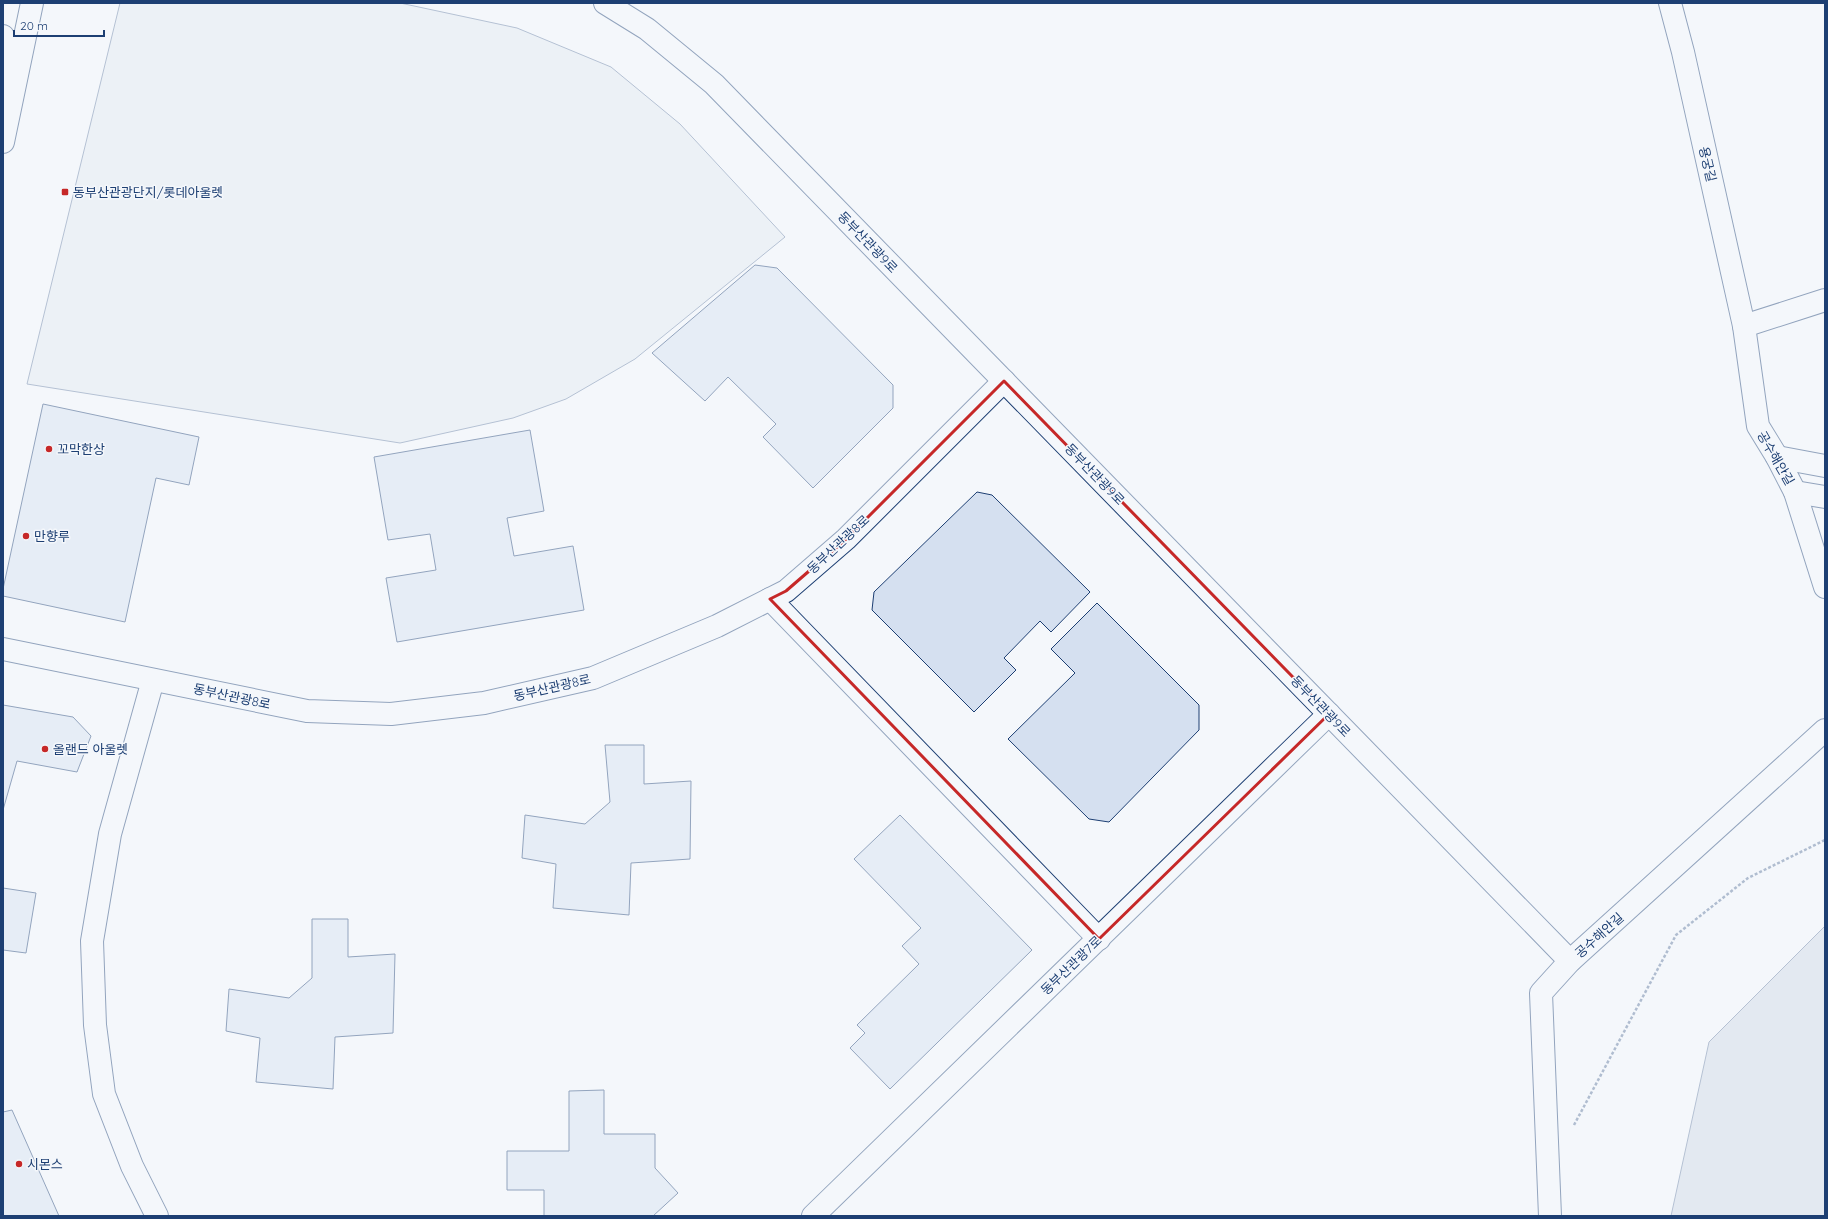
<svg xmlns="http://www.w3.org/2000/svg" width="1828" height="1219" font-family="Quicksand,'Noto Sans KR',sans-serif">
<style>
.green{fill:#e3e9f0;stroke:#687fa3}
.water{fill:#cfd7e4;stroke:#687fa3}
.building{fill:#d5e0f0;stroke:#1d3f73}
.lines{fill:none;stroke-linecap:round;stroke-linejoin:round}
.street-casing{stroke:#1d3f73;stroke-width:24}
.secondary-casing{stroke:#1d3f73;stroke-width:24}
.path{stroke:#5e769c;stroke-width:2.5;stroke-dasharray:3 2;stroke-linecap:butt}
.street{stroke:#f4f7fb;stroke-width:22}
.secondary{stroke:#f4f7fb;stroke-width:22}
.marked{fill:none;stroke:#c62828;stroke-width:3;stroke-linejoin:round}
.poi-dot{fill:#c62828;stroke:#f4f7fb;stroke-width:1.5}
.labels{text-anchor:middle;stroke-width:3;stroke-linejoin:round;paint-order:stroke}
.street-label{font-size:13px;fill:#1d3f73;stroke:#f4f7fb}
.poi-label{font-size:13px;fill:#1d3f73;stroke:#f4f7fb;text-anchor:start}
</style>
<rect width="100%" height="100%" fill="#f4f7fb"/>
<!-- green -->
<path class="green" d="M120,3h280l117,25 94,39 69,57 105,113 -150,122 -69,40 -53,19 -113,25 -373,-59z"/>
<!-- water -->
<path class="water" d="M1825,926v290h-154l38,-174z"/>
<!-- building -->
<g class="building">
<path d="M755,265l22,3 116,117v23l-80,80 -50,-51 13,-13 -48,-47 -23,24 -53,-48z"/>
<path d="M43,404l156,33 -10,48 -33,-7 -31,144 -122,-26v-7z"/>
<path d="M530,430l14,81 -37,7 7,38 59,-10 11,64 -187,32 -11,-64 50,-8 -6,-36 -42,6 -14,-83z"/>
<path d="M977,492l15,3 98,97 -39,40 -11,-11 -36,37 12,12 -42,42 -102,-102 2,-18z"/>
<path d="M1097,603l102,102v25l-90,92 -20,-3 -81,-80 67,-66 -24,-24z"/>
<path d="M3,705l70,12 18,19 -14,36 -60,-11 -14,49z"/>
<path d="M605,745h39v39l47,-3 -1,78 -59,4 -2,52 -76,-7 3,-44 -34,-6 3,-43 60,9 25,-22z"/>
<path d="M900,815l132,135 -142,139 -40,-41 15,-15 -8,-8 62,-61 -17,-18 19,-18 -67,-69z"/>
<path d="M3,888l33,5 -10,60 -23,-3z"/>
<path d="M312,919h36v38l47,-3 -2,79 -58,4 -2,52 -77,-7 4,-44 -34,-7 3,-42 60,9 23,-20z"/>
<path d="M604,1090v44h51v34l23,25 -25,23h-109v-26h-37v-39h62v-60z"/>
<path d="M12,1110l47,106h-56v-104z"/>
</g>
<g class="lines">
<defs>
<g id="street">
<path d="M605,3l42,26 67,55 856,877"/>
<path d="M1670,3l13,49 61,274 14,100 19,31 18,35 30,95"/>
<path d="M1744,326l81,-26"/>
<path d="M1777,457l48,9"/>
<path d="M1795,492l30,5"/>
<path d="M770,599l329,340"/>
<path d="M3,649l304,62 84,3 93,-11 109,-25 124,-52 69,-35 60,-52 158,-158"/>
<path d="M153,680l-43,154 -18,107 3,84 9,69 28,72 25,50"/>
<path d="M813,1216l516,-502"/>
<path d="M1550,1216l-9,-223 29,-32 255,-231"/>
</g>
<g id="secondary">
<path d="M3,36l10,45"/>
<path d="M3,142l29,-139"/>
</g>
</defs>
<!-- street casing -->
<use href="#street" class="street-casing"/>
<!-- secondary casing -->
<use href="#secondary" class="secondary-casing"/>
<!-- path -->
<path class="path" d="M1574,1125l102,-190 72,-57 77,-38"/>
<!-- street -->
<use href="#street" class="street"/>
<!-- secondary -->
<use href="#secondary" class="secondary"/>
</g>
<!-- marked area -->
<path d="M0 0H1828V1219H0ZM1004,381l325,333 -230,225 -329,-340 16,-8 60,-52z" fill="#f4f7fb" fill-opacity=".55" fill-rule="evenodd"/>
<path class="marked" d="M1004,381l325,333 -230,225 -329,-340 16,-8 60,-52z"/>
<!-- markers -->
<g class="poi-dot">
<rect x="61" y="188" width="8" height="8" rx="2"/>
<circle cx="49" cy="449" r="4"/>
<circle cx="26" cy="536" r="4"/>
<circle cx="45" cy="749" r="4"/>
<circle cx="19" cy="1164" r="4"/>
</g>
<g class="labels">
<!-- street labels -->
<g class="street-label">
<text transform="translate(1708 164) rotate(77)" y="5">용궁길</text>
<text transform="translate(868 242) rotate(46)" y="5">동부산관광9로</text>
<text transform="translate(1776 458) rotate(60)" y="5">공수해안길</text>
<text transform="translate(1095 474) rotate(46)" y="5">동부산관광9로</text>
<text transform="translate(838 544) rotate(-43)" y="5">동부산관광8로</text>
<text transform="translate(552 687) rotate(-13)" y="5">동부산관광8로</text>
<text transform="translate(232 696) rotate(12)" y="5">동부산관광8로</text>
<text transform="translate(1321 706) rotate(46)" y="5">동부산관광9로</text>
<text transform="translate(1599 935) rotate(-42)" y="5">공수해안길</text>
<text transform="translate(1071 965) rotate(-44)" y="5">동부산관광7로</text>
</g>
<!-- poi labels -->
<g class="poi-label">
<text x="73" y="197">동부산관광단지/롯데아울렛</text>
<text x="57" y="454">꼬막한상</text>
<text x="34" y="541">만향루</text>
<text x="53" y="754">올랜드 아울렛</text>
<text x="27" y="1169">시몬스</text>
</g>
</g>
<!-- border -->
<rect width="1828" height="1219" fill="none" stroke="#1d3f73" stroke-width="8"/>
<!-- scale -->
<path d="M14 30v6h90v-6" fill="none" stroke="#1d3f73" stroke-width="2"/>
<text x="20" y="30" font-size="12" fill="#1d3f73" stroke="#f4f7fb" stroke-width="3" paint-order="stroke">20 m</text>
</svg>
